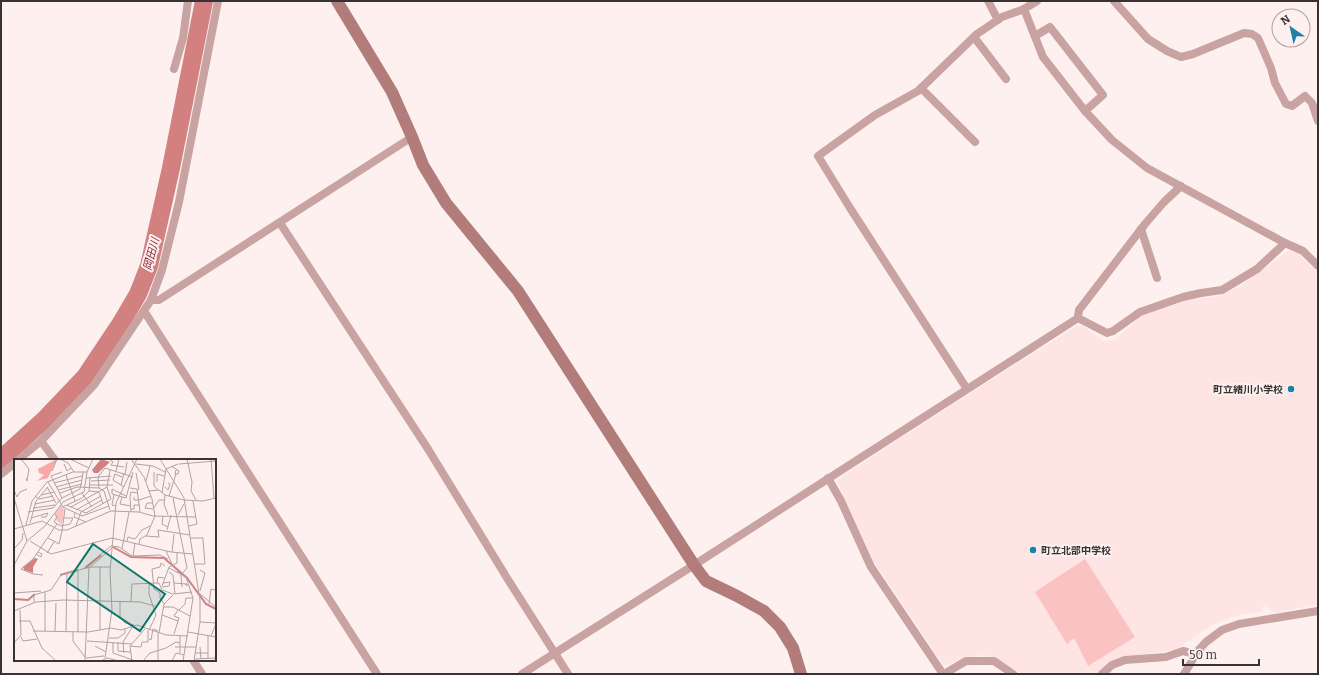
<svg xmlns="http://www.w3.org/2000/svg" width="1319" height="675" font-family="Bitter,'Noto Sans JP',serif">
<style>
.built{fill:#fee4e3}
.green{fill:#fac3c1}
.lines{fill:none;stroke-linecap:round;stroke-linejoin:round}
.river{stroke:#d28180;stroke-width:18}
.street{stroke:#c9a3a2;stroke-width:8}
.secondary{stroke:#b27c7a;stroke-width:12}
.poi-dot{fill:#1882ab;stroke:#fdf0ef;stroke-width:1.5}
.labels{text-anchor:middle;stroke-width:4;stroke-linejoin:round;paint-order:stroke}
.poi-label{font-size:10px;font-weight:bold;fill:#393232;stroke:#fdf0ef;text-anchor:end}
.water-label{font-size:11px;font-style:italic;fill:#88282f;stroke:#fdf0ef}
.inset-river{fill:none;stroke:#d28180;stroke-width:2}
.inset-road{fill:none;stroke:#afa4a3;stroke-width:1}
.view{fill:#0f766e;fill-opacity:0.15;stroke:#0f766e;stroke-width:2}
.inset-edge{fill:none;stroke:#393232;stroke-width:2}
</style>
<rect width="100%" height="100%" fill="#fdf0ef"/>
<!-- built -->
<path class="built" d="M1288,251l9,2 21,20v331l-44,9 -10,-10 -2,8 -28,5 -22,9 -36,24 -64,11 -16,14h-74l-29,-17 -9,-2 -20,2 -20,9 -70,-104 -29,-61 -8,-21 135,-88 105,-66h6l20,15 11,-1 18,-15 9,-10 31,-9 12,-5 35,-5 20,-9z"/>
<!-- green -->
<path class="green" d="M1085,559l50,78 -47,29 -14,-28 -7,6 -32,-52z"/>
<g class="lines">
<!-- river -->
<path class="river" d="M1,459l43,-39 41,-43 36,-54 17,-29 11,-28 22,-98 33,-167"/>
<!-- street -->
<g class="street">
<path d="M988,1l10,19"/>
<path d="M1114,1l34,38 19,12 14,6 12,-3 51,-21 8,1 6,4 13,30 4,15 11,21 6,2 13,-10 7,7 6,18"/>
<path d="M1024,9l19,48 42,54 27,29 35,28 138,75 18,8 15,15"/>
<path d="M1035,36l15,-9 53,68 -18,16"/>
<path d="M974,37l32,42"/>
<path d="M174,69l9,-31 5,-37"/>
<path d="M921,88l54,54"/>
<path d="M280,223l148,226 79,129 61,96"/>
<path d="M1141,229l16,49"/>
<path d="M151,300h8l253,-163"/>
<path d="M144,311l233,363"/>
<path d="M1078,316l1,-6 66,-86 19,-22 17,-16"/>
<path d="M967,389l-117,-181 -32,-52 57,-41 43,-24 59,-57 25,-17 22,-8 13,-8"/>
<path d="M41,441l14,19"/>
<path d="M18,460l23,-19 53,-56 57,-85 11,-30 17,-68 39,-201"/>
<path d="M1,474l14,-11"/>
<path d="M828,478l13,23 30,66 72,107"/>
<path d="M193,660l9,14"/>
<path d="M522,674l172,-109 384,-247 29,15 6,-2 27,-19 43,-15 18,-4 21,-3 35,-21 28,-26"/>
<path d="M944,674l22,-13h28l19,13"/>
<path d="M1102,674l10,-9 13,-5 41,-3 17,-6 12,3"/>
<path d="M1184,674l8,-13 3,-7 11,-12 16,-12 17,-6 79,-13"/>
</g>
<!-- secondary -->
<path class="secondary" d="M337,1l55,91 20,45 11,28 23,38 72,88 176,274 12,16 31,15 27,15 16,16 13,21 8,26"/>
</g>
<!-- markers -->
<g class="poi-dot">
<circle cx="1291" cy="389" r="4"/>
<circle cx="1033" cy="550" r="4"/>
</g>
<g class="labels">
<!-- poi labels -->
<g class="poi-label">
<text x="1283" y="393">町立緒川小学校</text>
<text x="1041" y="554" text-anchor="start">町立北部中学校</text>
</g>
<!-- water labels -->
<g class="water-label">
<text transform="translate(151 254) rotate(-75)" y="4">岡田川</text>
</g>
</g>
<!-- overview -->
<g transform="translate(14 459)">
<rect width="202" height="202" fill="#fdf0ef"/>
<path d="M47,46l3,4 -2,16 -6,-5 -1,-7z" fill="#fac3c1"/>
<path d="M43,0l-9,19 -11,3 7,-6 -5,-2 -1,-4z" fill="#fda8a7"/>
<path d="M87,0l9,3 -12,11h-4l-2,-3zM21,99l3,1 -5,8v6l-9,-3 -1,-3z" fill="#d28180"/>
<path class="inset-river" d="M99,88l18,10 33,1 23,20 19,26 10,5M71,109l16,-13M46,116l18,-5M0,140l14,1 7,-6"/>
<path class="inset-road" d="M7,0l8,10 -2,12 -1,-3M46,0l8,4 6,9M56,0l19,9M95,0l4,3 -2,3 13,2M117,0l13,18 8,22 3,17 -8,19 -7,4 -1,5M146,0l24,39 16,102v22M173,0l5,23 -1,9 5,9M197,0l3,39M50,5l3,7 4,-3M122,5l17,2 12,6M165,5l37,-3M157,7l8,5 -1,3h-3l1,-4M96,11l-3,17 4,12M38,12l5,-12M102,12l3,-12M140,13v14l4,4M110,14l-3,12 3,2M122,14l3,16 -2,1M111,15l2,-12M52,16l9,26M72,19l25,-2M76,19l-1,13 10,1M77,22l19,-1M132,22l4,-15M34,23l15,25 19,9 27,-10M143,23v-8l7,2M40,24l28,-7M76,26h23M107,26l-8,-5 2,-6 7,3M33,28l9,16M42,28l26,-7 1,-8M151,28l3,3 2,-6 -2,-1M85,29l-1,-11 7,-9 28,9M116,29l7,1 3,23M0,31l3,7 3,-5 7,-3M44,31l24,-6M134,32l11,-1 6,5 19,5 19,1 13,-3M85,33l4,12M46,34l17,-6 22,1 5,3 6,19M68,34l10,14M148,34l4,-24 12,-5M27,36l13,-3M100,36l-2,10 4,1M151,36l-1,9 4,11M21,37l4,3 14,-3M112,37l-14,-7v5l14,4 7,-26M155,37l7,-22M108,38l-2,7 11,2M120,38v3h5l12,-4M0,39l13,43 -13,24M48,39l18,-9 2,-9M159,39l14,70 -5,6M139,44h-6l-2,5 8,1M21,45l20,-4M53,46l15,-7 7,-7M49,48l3,-2 20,8 25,-14M57,48l36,-20M19,49l22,-3M117,50h3v-4h6M139,50l6,-9h6M62,51l25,-14M14,53l25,-4 9,-10 -11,-22 11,-4M117,53l-1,-15 1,-5 6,1M61,54l-1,4 12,5M41,55l2,3 -3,5 7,4 9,-2 3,-6h-10M164,56l6,-11M149,57l-1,8 6,3M17,59l17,-5 -2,4h-5M16,64l6,-22 12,-14M12,66l6,-24 15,-19 26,-10h14M62,67l5,-14 21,-12M175,67l8,-2 -4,-23M0,70l28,-8 17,9h8l44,-19 28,1 14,4 43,1M153,71l4,-15M48,72l3,-22M132,77l13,1 -1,-7 32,5M34,79l11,6 3,-13M176,79h13v2l2,24h-10M13,82l18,-15 18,-24 21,-10 3,-20 6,-13M16,82l21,13 61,-16 59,14 22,2M113,82l1,-4 7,2 7,-9 8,-4M0,90l8,-9 1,-7M108,90l7,-37M152,92l6,13M158,93l2,-18M33,94l7,-11M22,95l5,3 1,-3 -4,-2M86,96l11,-9 8,1 13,9 28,-1 8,4M119,97l2,-13M76,108h20M86,108v63M155,109l17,9 7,21 -10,63M163,112l4,4 1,12M155,113l4,3 2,19M29,116l-10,-1 -12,-5 12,-10 24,-35M135,124v11l7,21 -7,15M143,124l1,-6 6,1M160,124l13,1v2l-2,-2M148,127l7,-19 8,-4v-10M148,128l7,-1 1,-4 -7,1M186,132l5,-18 -5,-3M0,134l27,-2M186,135l16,13M106,143v15l5,6 9,2M117,143l1,-18 27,-1 3,7 11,4 19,-2M20,144v-8l17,-5 10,-15 29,-8 22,-19M150,145l9,-9M195,145l2,-15 5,1M150,148h9l17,9M164,151l-4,6 5,2 -1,3M165,151l6,-6 1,-6h7M0,152l22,-9 27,-2 77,2 15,4M148,156l16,6 -4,13M5,162h11l12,27 14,13M19,172l55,1 23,-4 10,2 16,-5 29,10 22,1M31,172v-39M41,172l1,-28M52,172l1,-58M59,173v9l12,16M64,173v-62M174,173l28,5M145,174l5,-29 -4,-6v-5l-6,-4 -2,-20 8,-2 1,-4 4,3M197,177l5,-12M7,178l2,4 14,-2M95,179h9l7,-5v-4M135,180l2,1 2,-11 5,2M73,182l45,3M99,183v11l20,7M104,183v9l13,1M0,184l7,-8 -1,-25M81,187l11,6M116,187l11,1 1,-5h6v-12M161,188h21M186,188l1,12M110,194l-1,-11 10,-16M166,194v-18M181,194h13M72,199l18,-2M91,199l7,-48 -2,-38 6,-69 21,-44M194,199v-22M181,200l21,-1M71,202l4,-94M87,202l6,-3 12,3M118,202l-2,-15 15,-17M129,202l7,-8 16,-5 10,-6 4,1M144,202v-28M158,202l4,-8 8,2M180,202l6,-39 16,1"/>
<path class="view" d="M79,85l72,50 -25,37 -73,-49z"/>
<rect width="202" height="202" class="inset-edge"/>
</g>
<!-- border -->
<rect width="1319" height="675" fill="none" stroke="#393232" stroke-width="4"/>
<!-- north arrow -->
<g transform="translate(1291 28) rotate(326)"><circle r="19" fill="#fdf0ef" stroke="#afa4a3"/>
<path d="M0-3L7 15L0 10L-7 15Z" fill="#1882ab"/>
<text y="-6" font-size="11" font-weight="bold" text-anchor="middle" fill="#393232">N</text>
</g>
<!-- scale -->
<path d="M1183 659v6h76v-6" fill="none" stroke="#393232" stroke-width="2"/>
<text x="1189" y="659" font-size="12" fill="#393232" stroke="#fdf0ef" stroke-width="3" paint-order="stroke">50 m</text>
</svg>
